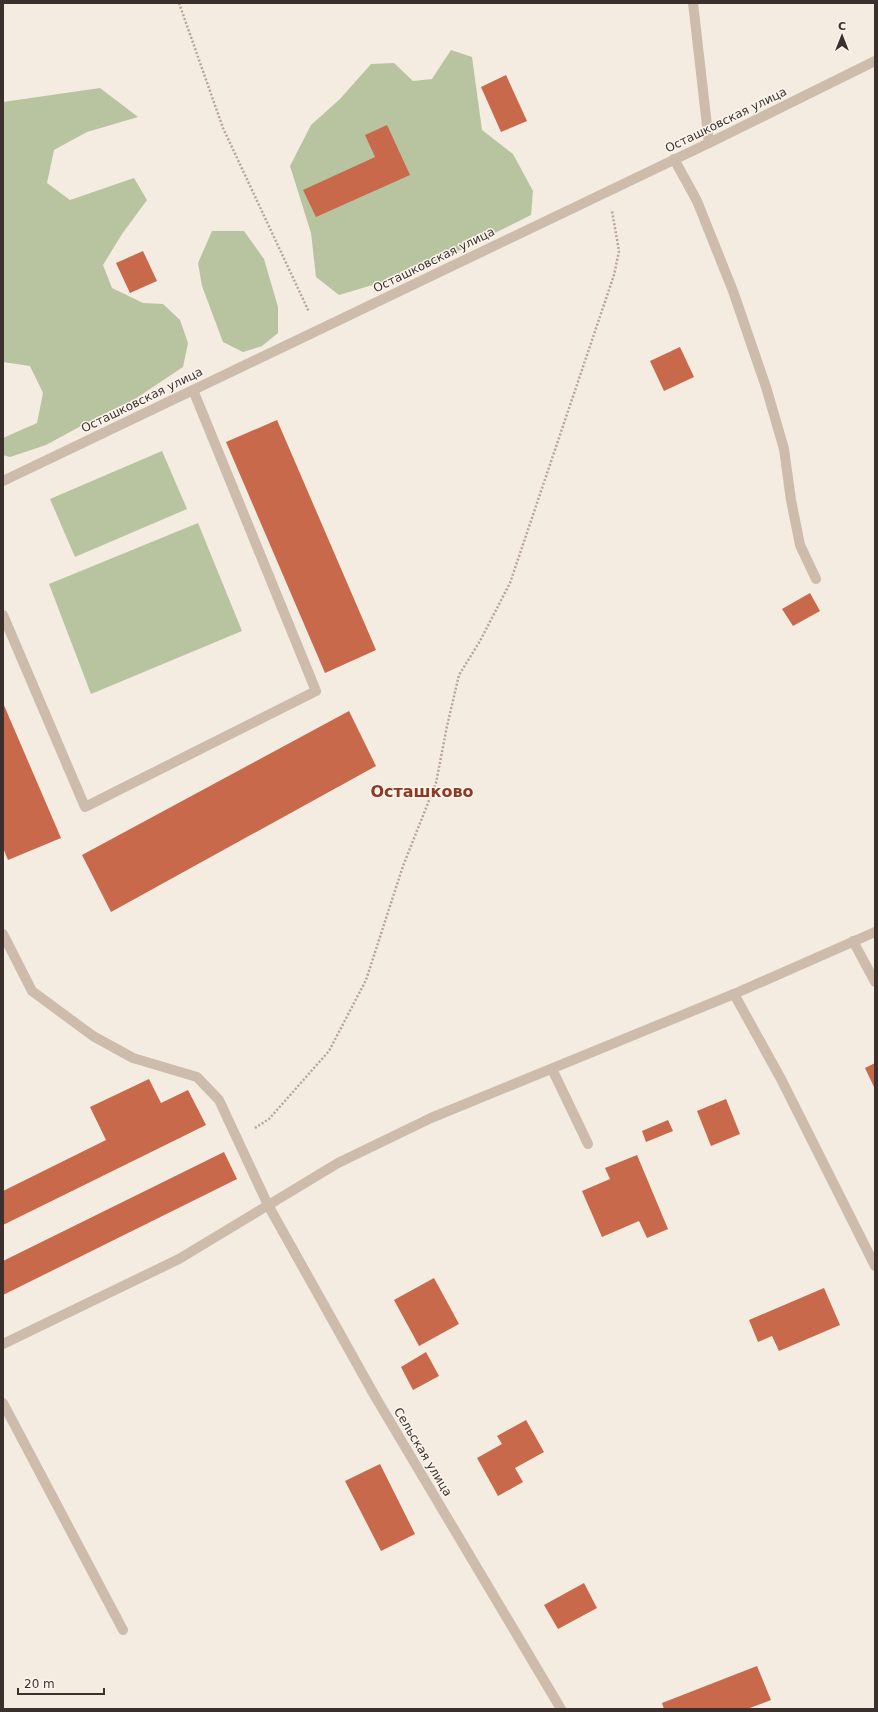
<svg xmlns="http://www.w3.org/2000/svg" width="878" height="1712" font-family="'DejaVu Sans',sans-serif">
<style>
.green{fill:#b8c4a0}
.building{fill:#c8694b}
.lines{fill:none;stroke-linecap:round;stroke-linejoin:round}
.path{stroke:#b9a596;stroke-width:2.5;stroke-dasharray:2 2;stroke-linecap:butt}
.minor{stroke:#cdbbac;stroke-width:10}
.labels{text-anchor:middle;stroke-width:3;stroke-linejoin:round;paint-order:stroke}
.street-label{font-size:12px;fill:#3b302b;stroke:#fbf5ee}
.district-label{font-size:16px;font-weight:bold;fill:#8c3b22;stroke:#fbf5ee}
</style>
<rect width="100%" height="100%" fill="#f4ebe1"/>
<!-- green -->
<g class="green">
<path d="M451,50l21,7 10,73 31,24 20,37 -2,24 -115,57 -77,23 -23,-18 -5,-44 -21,-67 21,-41 29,-26 31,-35 23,-1 19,18 19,-2z"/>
<path d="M100,88l38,29 -51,15 -33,18 -7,33 23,17 64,-22 13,22 -25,34 -19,31 9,23 31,15 20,1 17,16 8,23 -5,24 -48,32 -43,21 -46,25 -36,12 -7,-2v-17l34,-15 6,-30 -13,-27 -27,-4v-260z"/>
<path d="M212,231h32l20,28 14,48v26l-16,13 -19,6 -20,-10 -21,-56 -4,-23z"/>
<path d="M162,451l25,58 -112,48 -25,-58z"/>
<path d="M198,523l44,108 -151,63 -42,-110z"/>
</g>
<!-- building -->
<g class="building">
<path d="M506,75l21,46 -26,11 -20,-45z"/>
<path d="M387,125l23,50 -94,42 -13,-27 72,-33 -10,-22z"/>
<path d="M143,251l14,30 -27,12 -14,-30z"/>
<path d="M680,347l14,30 -30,14 -14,-30z"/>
<path d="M277,420l99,230 -51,23 -99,-231z"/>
<path d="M810,593l10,18 -27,15 -11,-17z"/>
<path d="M3,703l58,135 -53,22 -5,-12z"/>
<path d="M349,711l27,55 -265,146 -29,-57z"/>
<path d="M875,1063v26l-10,-21z"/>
<path d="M149,1079l12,24 27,-13 18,35 -203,100v-34l103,-51 -16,-33z"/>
<path d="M726,1099l14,35 -29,12 -14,-35z"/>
<path d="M668,1120l5,11 -27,11 -4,-11z"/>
<path d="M224,1152l13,27 -234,116v-34z"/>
<path d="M637,1155l31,74 -21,9 -8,-17 -37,16 -20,-46 28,-12 -5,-11z"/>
<path d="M434,1278l25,46 -40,22 -25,-46z"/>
<path d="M824,1288l16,37 -61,26 -7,-15 -14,6 -9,-22z"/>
<path d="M426,1352l13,24 -26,14 -12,-23z"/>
<path d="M526,1420l18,32 -29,16 8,14 -25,14 -21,-38 25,-14 -5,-8z"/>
<path d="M380,1464l35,70 -34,17 -36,-70z"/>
<path d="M584,1583l13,25 -39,21 -14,-24z"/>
<path d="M757,1666l14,34 -24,9h-83l-2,-6z"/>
</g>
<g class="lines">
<!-- path -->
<g class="path">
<path d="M179,3l44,125 86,184"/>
<path d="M255,1128l14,-9 60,-68 37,-71 37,-114 33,-83 11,-57 12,-51 21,-34 30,-58 104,-308 5,-24 -7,-40"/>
</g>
<!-- minor -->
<g class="minor">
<path d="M693,3l16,140"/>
<path d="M674,159l23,42 36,90 33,96 18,62 7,51 9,45 16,34"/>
<path d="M3,481l706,-338 166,-82"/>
<path d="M3,615l82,192 231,-116 -123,-301"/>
<path d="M3,934l29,57 61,45 40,22 64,19 22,23 49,105 108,193 185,311"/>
<path d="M853,941l22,41"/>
<path d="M734,994l47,85 94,187"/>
<path d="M552,1069l36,75"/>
<path d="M3,1344l176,-85 159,-96 93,-45 303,-124 141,-62"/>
<path d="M3,1403l120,227"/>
</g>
</g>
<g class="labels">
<!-- street labels -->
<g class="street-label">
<text transform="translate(726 120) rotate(-26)" y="4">Осташковская улица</text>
<text transform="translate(434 260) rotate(-26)" y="4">Осташковская улица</text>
<text transform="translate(142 400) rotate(-26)" y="4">Осташковская улица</text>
<text transform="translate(423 1452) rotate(59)" y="4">Сельская улица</text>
</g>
<!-- district labels -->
<g class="district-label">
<text x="422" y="797">Осташково</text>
</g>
</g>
<!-- border -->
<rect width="878" height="1712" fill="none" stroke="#3b302b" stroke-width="8"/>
<!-- north arrow -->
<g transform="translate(842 36)" stroke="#fbf5ee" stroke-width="3" paint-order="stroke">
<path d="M0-3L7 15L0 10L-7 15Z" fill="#3b302b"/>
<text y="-6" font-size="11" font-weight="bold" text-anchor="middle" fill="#3b302b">С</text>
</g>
<!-- scale -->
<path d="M18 1688v6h86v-6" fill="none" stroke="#3b302b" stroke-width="2"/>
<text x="24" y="1688" font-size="12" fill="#3b302b" stroke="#fbf5ee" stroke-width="3" paint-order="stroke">20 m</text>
</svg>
